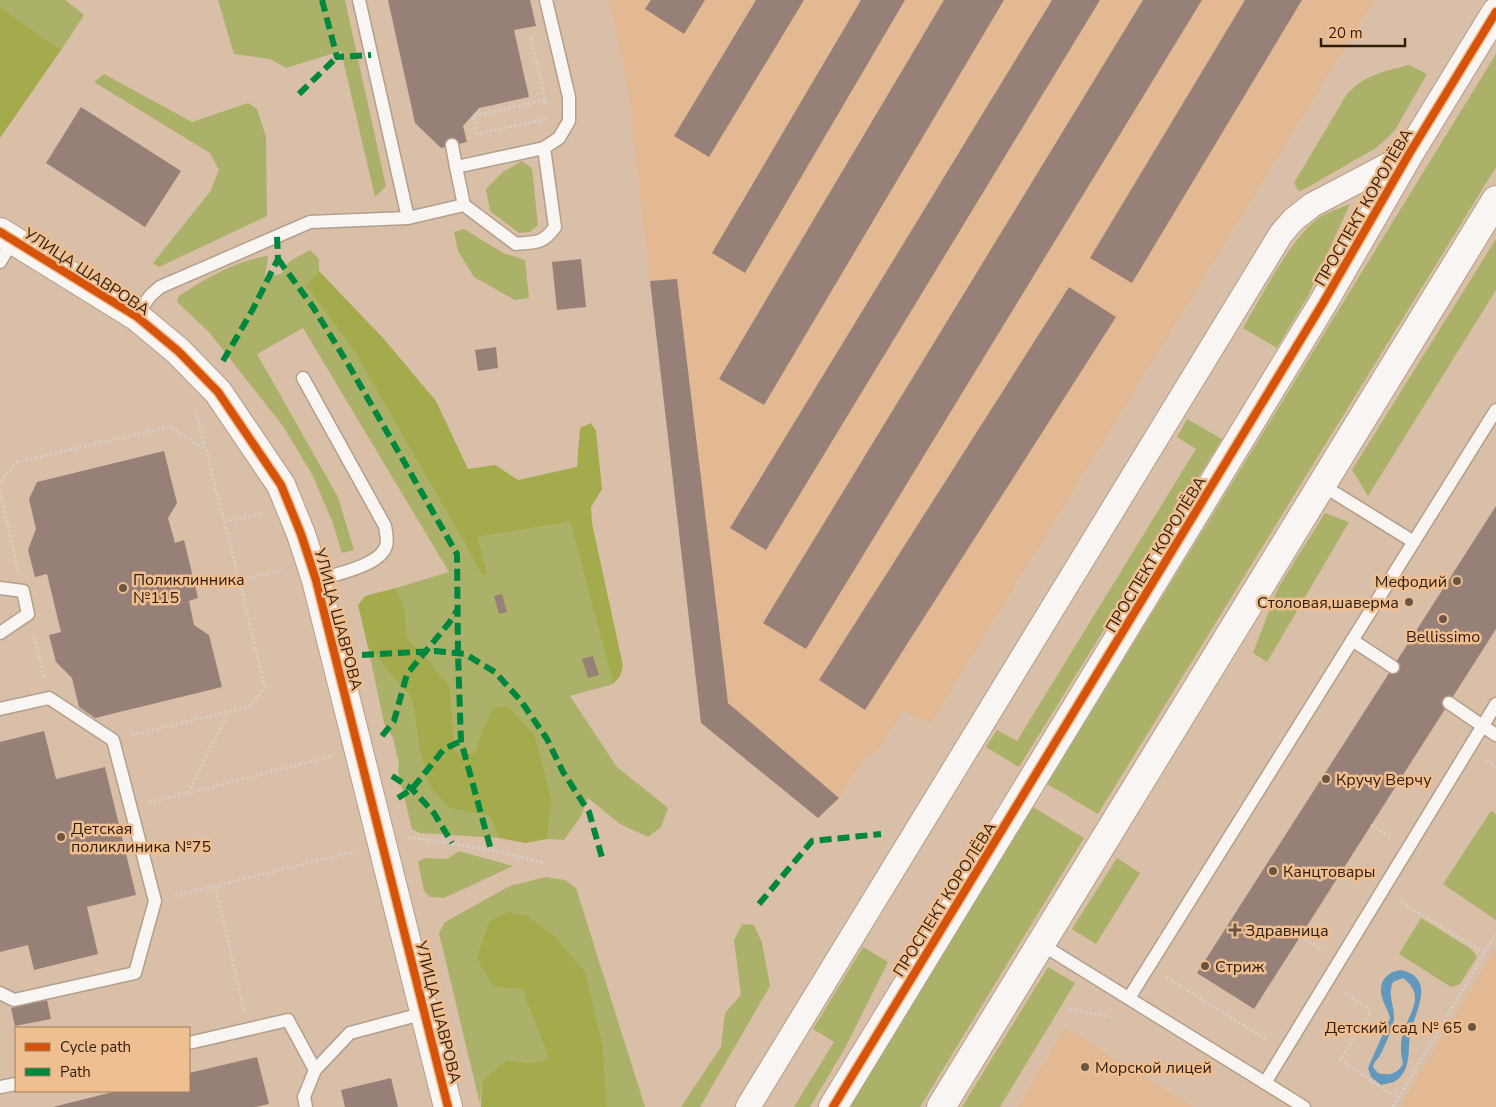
<svg xmlns="http://www.w3.org/2000/svg" width="1496" height="1107" font-family="'Nunito Sans',sans-serif">
<style>
.built{fill:#e2b992}
.green{fill:#abb168}
.forest{fill:#a4ab4d}
.water{fill:#6398bd;fill-rule:evenodd}
.building{fill:#968078}
.lines{fill:none;stroke-linecap:round;stroke-linejoin:round}
.lane-casing{stroke:#b39f8c;stroke-width:15}
.street-casing{stroke:#b39f8c;stroke-width:26}
.secondary-casing{stroke:#b39f8c;stroke-width:30}
.path{stroke:#d6cdc5;stroke-width:3;stroke-dasharray:2.5 2.5;stroke-linecap:butt}
.lane{stroke:#f9f5f2;stroke-width:12}
.street{stroke:#f9f5f2;stroke-width:24}
.secondary{stroke:#f9f5f2;stroke-width:28}
.quiet{stroke:#00873e;stroke-width:6;stroke-dasharray:12 6;stroke-linecap:butt}
.cycleway-casing{stroke:#efbe91;stroke-width:11}
.cycleway{stroke:#d6530c;stroke-width:8}
.poi-dot{fill:#6a5642;stroke:#efbe91;stroke-width:2}
.labels{text-anchor:middle;stroke-width:5;stroke-linejoin:round;paint-order:stroke}
.street-label{font-size:16px;fill:#2f1d0b;stroke:#efbe91}
.poi-label{font-size:16px;fill:#2f1d0b;stroke:#efbe91;text-anchor:start}
</style>
<rect width="100%" height="100%" fill="#d9bfa7"/>
<!-- built -->
<g class="built">
<path d="M609,0h765l-444,724 -27,-14 -23,37 -18,14 -23,37 -21,20 -117,-95 -74,-643z"/>
<path d="M1496,949v158h-91l-4,-2z"/>
<path d="M1065,1028l128,79h-175z"/>
</g>
<!-- green -->
<g class="green">
<path d="M0,0h65l19,15 -23,35 -61,-43z"/>
<path d="M218,0h127l41,186 -11,11 -34,-146 -55,17 -16,-9 -36,-5z"/>
<path d="M1496,54v113l-398,647 -51,-30z"/>
<path d="M1409,65l18,9 -32,56 -9,9 -10,9 -75,43 -3,-1 -4,-7 53,-89c19,-20 36,-22 62,-29z"/>
<path d="M104,74l88,48 56,-19 9,6 9,28 1,79 -108,51 -6,-4 57,-71 9,-22 -9,-17 -116,-71z"/>
<path d="M522,161l10,7 6,57 -8,7 -11,1 -29,-22 -4,-22 17,-17z"/>
<path d="M1350,204l-41,90 -32,54 -34,-20c18,-30 46,-87 73,-108 10,-8 22,-11 34,-16z"/>
<path d="M464,229l39,24 22,7 4,38 -14,2 -41,-23 -16,-26 -4,-19z"/>
<path d="M1496,239v51l-128,206 -16,-26z"/>
<path d="M310,250l9,9v12l-13,15 46,60 112,196 17,33 7,-2 -10,-36 92,-15 43,162 -43,12 47,71 51,41 -7,19 -13,10 -28,-13 -32,-26 -7,18 -17,24 -17,-1 5,-39 -17,-65 -27,-29 -28,30 -5,17 -20,1 -5,-68 -18,-22 -25,-26 -2,-28 -9,-22 53,-16 -146,-244 -46,26 81,143 16,53 -12,3 -10,-32 -19,-45 -30,-50 -75,-95 -31,-29 2,-6c26,-17 57,-36 89,-40l-3,21 16,-3 9,-13z"/>
<path d="M1187,419l35,20 -203,328 -33,-20 11,-17 20,11 179,-292 -19,-12z"/>
<path d="M1325,513l24,9 -82,140 -14,-9 25,-65z"/>
<path d="M368,647l44,52 7,48 30,61 40,8 10,22 -79,-5 -8,-4 -14,-58 1,-7 -6,-26 -9,-15z"/>
<path d="M1033,807l51,31 -164,269h-70z"/>
<path d="M1491,811l5,3v106l-53,-36z"/>
<path d="M459,851l54,15 -69,32 -14,-1 -6,-6 -6,-29 7,-4 22,1z"/>
<path d="M1117,858l23,15 -44,71 -24,-15z"/>
<path d="M546,877l19,3 11,8 69,219h-38l-4,-61 -17,-73 -32,-38 -26,-19 -35,71 29,2 27,70 -18,4 -25,-3 -24,21 -2,23 -41,-171 6,-11 65,-36z"/>
<path d="M1421,918l50,31 6,8 -17,27 -9,3 -52,-33z"/>
<path d="M742,924l12,1 8,18 8,43 -70,121h-19l40,-60 4,-34 16,-18 -7,-55z"/>
<path d="M863,947l25,15 -43,86 -35,59h-16l40,-65 -21,-13z"/>
<path d="M1048,967l27,16 -75,124h-38z"/>
</g>
<!-- forest -->
<g class="forest">
<path d="M0,7l61,43 -61,88z"/>
<path d="M319,271l64,67 53,63 32,68 27,-4 23,15 59,-13 3,-39 11,-5 5,8 6,58 -11,18 1,16 31,143 -3,10 -7,8 -43,-162 -92,15 10,37 -7,1 -17,-33 -112,-195 -46,-61z"/>
<path d="M396,588l9,22 2,28 25,26 18,22 5,67h20l5,-17 13,-28 15,-2 27,29 17,65 -5,39 -21,4 -27,-5 -10,-22 -40,-8 -18,-20 -12,-41 -7,-48 -44,-52 -10,-42 7,-9z"/>
<path d="M508,912l20,4 26,19 32,38 17,73 4,61h-126l1,-26 24,-21 25,3 18,-4 -27,-70 -29,-2 -16,-29 12,-36z"/>
</g>
<!-- water -->
<path class="water" d="M1401,970c35,8 15,40 10,61 -4,15 1,32 -10,45 -5,7 -12,7 -20,9l-10,-8 -3,-9 22,-50c-2,-9 -9,-18 -9,-27 -1,-12 9,-20 20,-21zM1403,978c25,19 4,36 -1,59 -2,9 -1,19 1,27 -6,10 -14,12 -25,9l-5,-6c1,-5 3,-6 6,-10 5,-8 13,-28 15,-37 1,-14 -7,-25 -1,-38z"/>
<!-- building -->
<g class="building">
<path d="M388,0h142l6,26 -22,4 15,67 -50,11 -16,18 4,16 -26,6 -26,-25z"/>
<path d="M651,0h54l-21,34 -39,-25z"/>
<path d="M756,0h48l-95,157 -35,-21z"/>
<path d="M861,0h44l-160,273 -33,-20z"/>
<path d="M944,0h60l-240,405 -45,-26z"/>
<path d="M1052,0h48l-334,550 -36,-22z"/>
<path d="M1143,0h59l-396,649 -43,-26z"/>
<path d="M1245,0h57l-170,283 -42,-25z"/>
<path d="M81,107l100,64 -36,56 -99,-64z"/>
<path d="M581,259l5,48 -29,3 -5,-48z"/>
<path d="M677,279l51,424 111,95 -21,20 -117,-95 -51,-442z"/>
<path d="M1069,287l47,30 -251,393 -46,-30z"/>
<path d="M496,347l2,21 -20,3 -3,-21z"/>
<path d="M164,451l13,52 -9,15 7,25 9,-3 14,58 -9,3 5,24 15,10 13,52 -127,31 -16,-11 -7,-29 -16,-16 -7,-27 12,-3 -14,-58 -12,3 -7,-27 8,-21 -7,-30 8,-17z"/>
<path d="M1496,506v123l-242,380 -57,-36z"/>
<path d="M502,594l5,18 -8,2 -5,-18z"/>
<path d="M593,656l6,19 -11,3 -6,-19z"/>
<path d="M44,731l12,48 49,-12 31,128 -49,12 11,47 -64,16 -6,-25 -28,7v-210z"/>
<path d="M47,1000l4,19 -36,7 -4,-18z"/>
<path d="M257,1057l12,47 -14,3h-202l64,-16h72v-18z"/>
<path d="M391,1078l7,29h-53l-4,-17z"/>
</g>
<g class="lines">
<defs>
<g id="lane">
<path d="M359,0l49,218"/>
<path d="M452,145l4,22"/>
<path d="M464,205l-8,-38 88,-19 15,-10 10,-17v-24l-23,-97"/>
<path d="M0,262l13,-22"/>
<path d="M136,316l14,-20 10,-9 150,-65 98,-4 56,-13 52,39c20,-2 27,0 39,-17l-11,-79"/>
<path d="M303,378l82,148c1,6 3,15 1,20 -6,20 -53,29 -70,34"/>
<path d="M1322,485l92,57"/>
<path d="M0,588l23,3 5,23 -28,19"/>
<path d="M1352,640l41,27"/>
<path d="M1449,703l47,32"/>
<path d="M0,709l49,-11 64,42 42,161 -20,72 -121,27 -14,-7"/>
<path d="M1041,944l263,163"/>
<path d="M1129,998l367,-588"/>
<path d="M189,1043l99,-23 27,50"/>
<path d="M1265,1083l231,-379"/>
<path d="M0,1087l16,-3"/>
<path d="M306,1107l-2,-10 11,-27 35,-37 75,-20"/>
</g>
<path id="street" d="M748,1107l533,-873 12,-14 19,-15 97,-51"/>
<g id="secondary">
<path d="M0,232l136,84 42,35 40,41 63,93 20,49 15,46 132,527"/>
<path d="M833,1107l490,-804 86,-149 87,-142"/>
<path d="M941,1107l555,-907"/>
</g>
</defs>
<!-- lane casing -->
<use href="#lane" class="lane-casing"/>
<!-- street casing -->
<use href="#street" class="street-casing"/>
<!-- secondary casing -->
<use href="#secondary" class="secondary-casing"/>
<!-- path -->
<g class="path">
<path d="M531,38l16,69"/>
<path d="M545,100l-72,16 4,18 69,-15"/>
<path d="M196,412l9,37"/>
<path d="M0,482l17,-20 152,-35 37,23 33,130"/>
<path d="M0,491l18,80"/>
<path d="M224,522l39,-8"/>
<path d="M34,636l10,42"/>
<path d="M132,735l119,-29 14,-19 -26,-107 44,-10"/>
<path d="M1487,760l9,6"/>
<path d="M188,793l40,-81"/>
<path d="M149,803l183,-47"/>
<path d="M1371,825l20,13"/>
<path d="M408,837l83,13 54,13"/>
<path d="M162,849l41,-10"/>
<path d="M215,886l29,124"/>
<path d="M175,896l181,-45"/>
<path d="M1401,902l84,51"/>
<path d="M1300,936l23,14"/>
<path d="M1166,977l101,63"/>
<path d="M1344,993l27,18 -31,49 58,38"/>
<path d="M1070,1009l41,8"/>
<path d="M1393,1107l103,-173"/>
</g>
<!-- lane -->
<use href="#lane" class="lane"/>
<!-- street -->
<use href="#street" class="street"/>
<!-- secondary -->
<use href="#secondary" class="secondary"/>
<!-- quiet -->
<g class="quiet">
<path d="M322,0l15,57 34,-2"/>
<path d="M299,94l38,-37"/>
<path d="M278,259l35,48 35,57 109,190 1,100 3,87 30,109"/>
<path d="M223,361l30,-52 25,-50 -1,-23"/>
<path d="M362,655l73,-4 30,3 30,18 26,29 26,38 16,33 26,40 14,49"/>
<path d="M382,736l12,-15 13,-47 42,-51 9,-14"/>
<path d="M392,776l20,13 22,24 18,30"/>
<path d="M398,798l14,-9 32,-40 17,-8"/>
<path d="M759,904l53,-63 69,-7"/>
</g>
<defs>
<g id="cycleway">
<path d="M0,232l136,84 42,35 40,41 63,93 20,49 15,46 132,527"/>
<path d="M833,1107l490,-804 86,-149 87,-142"/>
</g>
</defs>
<!-- cycleway casing -->
<use href="#cycleway" class="cycleway-casing"/>
<!-- cycleway -->
<use href="#cycleway" class="cycleway"/>
</g>
<!-- markers -->
<g class="poi-dot">
<circle cx="1457" cy="581" r="5"/>
<circle cx="123" cy="588" r="5"/>
<circle cx="1409" cy="602" r="5"/>
<circle cx="1443" cy="619" r="5"/>
<circle cx="1326" cy="779" r="5"/>
<circle cx="61" cy="837" r="5"/>
<circle cx="1273" cy="871" r="5"/>
<path d="M1232.5 922.5h5v5h5v5h-5v5h-5v-5h-5v-5h5z"/>
<circle cx="1205" cy="966" r="5"/>
<circle cx="1472" cy="1027" r="5"/>
<circle cx="1085" cy="1067" r="5"/>
</g>
<g class="labels">
<!-- street labels -->
<g class="street-label">
<text transform="translate(1363 207) rotate(-60)" y="6">ПРОСПЕКТ КОРОЛЁВА</text>
<text transform="translate(87 271) rotate(33)" y="6">УЛИЦА ШАВРОВА</text>
<text transform="translate(1155 554) rotate(-59)" y="6">ПРОСПЕКТ КОРОЛЁВА</text>
<text transform="translate(339 619) rotate(75)" y="6">УЛИЦА ШАВРОВА</text>
<text transform="translate(944 899) rotate(-58)" y="6">ПРОСПЕКТ КОРОЛЁВА</text>
<text transform="translate(439 1012) rotate(76)" y="6">УЛИЦА ШАВРОВА</text>
</g>
<!-- poi labels -->
<g class="poi-label">
<text x="133" y="585">Поликлинника<tspan x="133" dy="18">№115</tspan></text>
<text x="1447" y="587" text-anchor="end">Мефодий</text>
<text x="1399" y="608" text-anchor="end">Столовая,шаверма</text>
<text x="1443" y="642" text-anchor="middle">Bellissimo</text>
<text x="1336" y="785">Кручу Верчу</text>
<text x="71" y="834">Детская<tspan x="71" dy="18">поликлиника №75</tspan></text>
<text x="1283" y="877">Канцтовары</text>
<text x="1245" y="936">Здравница</text>
<text x="1215" y="972">Стриж</text>
<text x="1462" y="1033" text-anchor="end">Детский сад № 65</text>
<text x="1095" y="1073">Морской лицей</text>
</g>
</g>
<!-- legend -->
<rect x="15" y="1027" width="175" height="65" fill="#efbe91" stroke="#a27e5b"/>
<rect x="25" y="1043" width="25" height="8" fill="#d6530c" stroke="#a27e5b"/>
<text x="60" y="1052" font-size="15" fill="#2f1d0b">Cycle path</text>
<rect x="25" y="1068" width="25" height="8" fill="#00873e" stroke="#a27e5b"/>
<text x="60" y="1077" font-size="15" fill="#2f1d0b">Path</text>
<!-- scale -->
<path d="M1321 38v8h84v-8" fill="none" stroke="#2f1d0b" stroke-width="2.5"/>
<text x="1328" y="38" font-size="15" fill="#2f1d0b" stroke="#efbe91" stroke-width="4" paint-order="stroke">20 m</text>
</svg>
